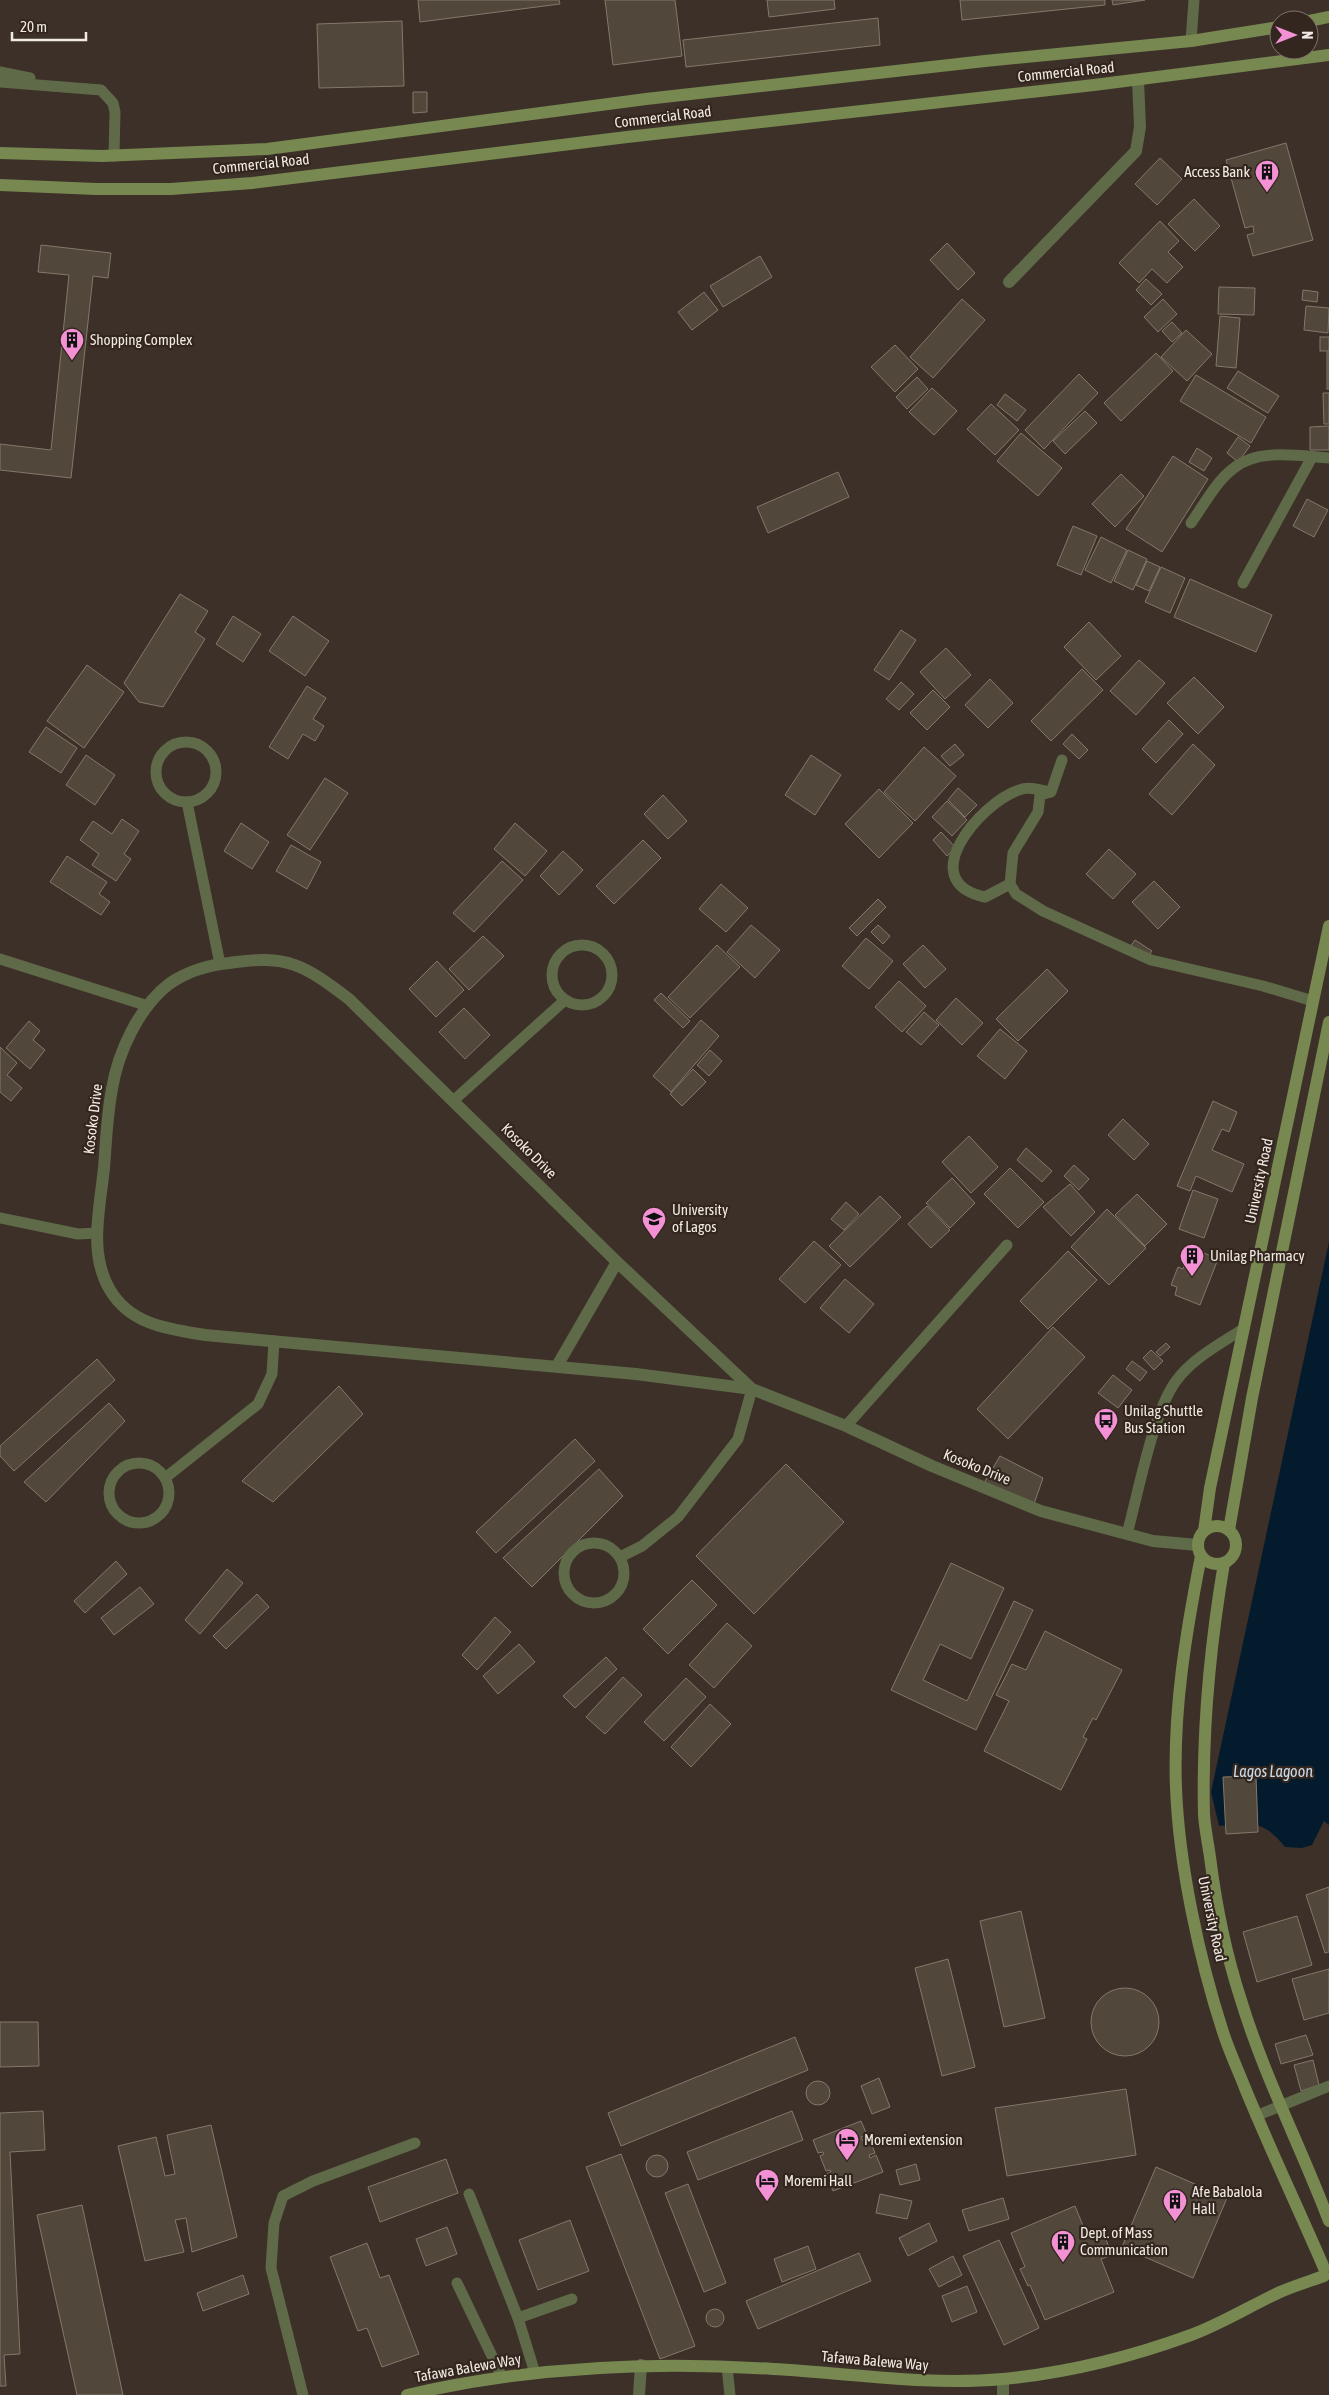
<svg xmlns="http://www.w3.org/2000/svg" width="1329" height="2395" font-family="'Asap Condensed',sans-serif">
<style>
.water{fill:#041b2e}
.building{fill:#51473b;stroke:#83786b}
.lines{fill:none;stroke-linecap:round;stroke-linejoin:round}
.lane{stroke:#5f6a48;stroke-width:11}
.street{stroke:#5f6a48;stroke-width:12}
.secondary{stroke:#778851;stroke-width:12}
.labels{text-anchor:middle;stroke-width:4.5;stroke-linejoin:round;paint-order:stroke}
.street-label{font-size:15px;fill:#f2eae4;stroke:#32261e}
.poi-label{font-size:15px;fill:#f2eae4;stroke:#32261e;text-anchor:start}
.water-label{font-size:16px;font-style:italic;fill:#cadcec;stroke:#32261e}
</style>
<rect width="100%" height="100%" fill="#3d3028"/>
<!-- water -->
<path class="water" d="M1329,1242v583l-5,-4 -12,24 -10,3 -17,-1c-21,-27 -34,-24 -66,-21l-8,-34z"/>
<!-- building -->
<g class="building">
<path d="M418,0h141l1,4 -140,18z"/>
<path d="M605,0h70l7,56 -69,9z"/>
<path d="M767,0h67l1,9 -66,8z"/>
<path d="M960,0h145v5l-143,15z"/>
<path d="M1112,0h33l-32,5z"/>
<path d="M878,18l2,27 -194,22 -3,-27z"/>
<path d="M402,21l2,65 -85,2 -2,-64z"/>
<path d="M413,92h14v20l-14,1z"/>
<path d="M1286,143l27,97 -60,16 -6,-21 7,-2 -1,-7 -8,2 -19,-68z"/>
<path d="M1160,158l22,21 -25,26 -22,-21z"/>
<path d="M1194,199l26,27 -25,25 -27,-27z"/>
<path d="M1160,221l19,20 -11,11 15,15 -16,16 -15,-14 -13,14 -20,-20z"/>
<path d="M947,243l28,30 -17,17 -28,-30z"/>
<path d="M41,245l70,8 -3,25 -15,-2 -22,202 -71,-8v-26l51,6 18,-175 -31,-3z"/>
<path d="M760,256l12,21 -49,30 -13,-21z"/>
<path d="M1146,279l16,15 -11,11 -15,-15z"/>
<path d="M1219,287l36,1 -1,27 -36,-1z"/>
<path d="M1303,290l15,2 -1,10 -15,-2z"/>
<path d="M704,292l14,18 -26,20 -14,-18z"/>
<path d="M962,299l23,21 -52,58 -23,-21z"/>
<path d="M1163,299l14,15 -19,18 -14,-15z"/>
<path d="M1306,306l23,2 -1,25 -24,-3z"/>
<path d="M1220,316l20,2 -4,50 -20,-2z"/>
<path d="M1172,322l10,11 -10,9 -10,-11z"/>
<path d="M1186,330l26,24 -25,27 -26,-24z"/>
<rect x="1320" y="337" width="9" height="14"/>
<path d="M895,345l23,24 -23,23 -24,-25z"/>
<rect x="1327" y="352" width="2" height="37"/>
<path d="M1156,353l17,18 -52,50 -17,-18z"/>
<path d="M1238,371l41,25 -11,17 -41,-25z"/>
<path d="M1079,374l19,19 -54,56 -19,-19z"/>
<path d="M1196,375l70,42 -15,26 -71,-42z"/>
<path d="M917,377l11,12 -21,20 -11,-12z"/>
<path d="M932,388l25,23 -23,24 -25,-23z"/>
<path d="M1323,393h6v31h-5z"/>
<path d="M1005,394l21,16 -9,11 -20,-16z"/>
<path d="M991,404l28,26 -24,25 -28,-26z"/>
<path d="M1085,411l12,12 -32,31 -12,-13z"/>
<path d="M1329,426v24h-19v-23z"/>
<path d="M1021,433l41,35 -24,28 -41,-35z"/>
<path d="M1238,437l12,9 -12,16 -11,-9z"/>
<path d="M1197,448l15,10 -8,13 -15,-9z"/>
<path d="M1173,456l35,23 -46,73 -36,-23z"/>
<path d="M838,472l11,25 -81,36 -11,-26z"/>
<path d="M1121,474l23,22 -29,31 -23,-23z"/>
<path d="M1307,499l21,11 -14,27 -21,-11z"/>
<path d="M1073,526l24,10 -16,39 -24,-10z"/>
<path d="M1101,537l26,13 -16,33 -26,-13z"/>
<path d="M1128,550l19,9 -14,31 -19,-9z"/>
<path d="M1147,561l13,6 -11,24 -13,-6z"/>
<path d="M1161,567l24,11 -15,35 -25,-11z"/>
<path d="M1190,579l82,36 -16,37 -82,-35z"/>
<path d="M180,594l28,17 -13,21 10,7 -42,68 -24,-5 -15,-19z"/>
<path d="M233,616l28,18 -18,28 -27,-18z"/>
<path d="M293,616l36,25 -24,35 -36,-25z"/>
<path d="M1089,622l32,34 -25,24 -32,-33z"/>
<path d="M901,630l15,10 -27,40 -15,-10z"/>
<path d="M946,648l25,27 -26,24 -25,-27z"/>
<path d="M1139,660l26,23 -29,32 -26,-24z"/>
<path d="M87,665l37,27 -40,56 -37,-27z"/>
<path d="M1082,669l21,21 -52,51 -20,-20z"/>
<path d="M1194,677l30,30 -26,27 -31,-31z"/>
<path d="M990,679l23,24 -25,25 -23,-23z"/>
<path d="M901,682l13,12 -15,16 -13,-11z"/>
<path d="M307,686l19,12 -13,21 11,7 -9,15 -12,-7 -15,25 -19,-12z"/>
<path d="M933,690l17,17 -23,23 -17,-17z"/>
<path d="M1169,720l14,14 -27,29 -14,-14z"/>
<path d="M46,727l31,21 -16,25 -32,-21z"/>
<path d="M1072,734l16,16 -9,9 -16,-15z"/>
<path d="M955,744l9,11 -14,11 -9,-10z"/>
<path d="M1193,744l22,21 -43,50 -23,-21z"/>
<path d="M924,747l32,29 -41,45 -31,-29z"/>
<path d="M86,755l29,20 -20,30 -29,-20z"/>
<path d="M811,755l30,20 -26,40 -30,-20z"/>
<path d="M325,778l23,15 -38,57 -23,-15z"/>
<path d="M958,788l19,17 -12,12 -17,-17z"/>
<path d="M879,789l34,34 -34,35 -34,-34z"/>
<path d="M663,795l24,26 -19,18 -24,-25z"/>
<path d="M947,801l20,19 -15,16 -20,-19z"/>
<path d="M122,819l17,12 -15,23 7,5 -15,22 -24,-16 7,-11 -19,-14 13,-19 19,13z"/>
<path d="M241,823l28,19 -17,27 -28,-18z"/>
<path d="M515,823l32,28 -22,25 -31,-27z"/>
<path d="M941,832l15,16 -9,8 -14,-16z"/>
<path d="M643,840l18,18 -47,46 -18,-18z"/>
<path d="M291,845l30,17 -14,27 -31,-18z"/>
<path d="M1109,849l27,25 -23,25 -27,-25z"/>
<path d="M563,851l20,19 -24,25 -19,-19z"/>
<path d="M67,856l40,26 -8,12 11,8 -9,13 -51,-33z"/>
<path d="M502,861l21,19 -49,52 -21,-19z"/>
<path d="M1154,881l26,26 -22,22 -26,-27z"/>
<path d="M721,884l27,24 -22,24 -27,-23z"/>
<path d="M878,899l8,8 -29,29 -8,-8z"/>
<path d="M751,925l29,25 -25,28 -28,-26z"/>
<path d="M878,925l12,11 -7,8 -12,-12z"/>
<path d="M483,936l21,20 -35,34 -20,-21z"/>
<path d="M866,938l27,23 -24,28 -27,-23z"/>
<path d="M1135,940l17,11 -5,7 -17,-11z"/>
<path d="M717,945l23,22 -50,51 -22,-21z"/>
<path d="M923,945l23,24 -21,19 -22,-24z"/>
<path d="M437,961l27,29 -28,27 -27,-28z"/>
<path d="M1047,969l21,22 -50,50 -22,-22z"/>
<path d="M899,981l27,25 -24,26 -27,-25z"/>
<path d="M661,993l29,28 -7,7 -29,-28z"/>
<path d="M956,998l27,25 -21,22 -26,-25z"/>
<path d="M464,1008l26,27 -25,24 -26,-27z"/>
<path d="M924,1012l15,13 -18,20 -15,-13z"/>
<path d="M701,1020l18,16 -48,56 -18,-16z"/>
<path d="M29,1021l11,10 -7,9 12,10 -15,19 -24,-21z"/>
<path d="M1000,1029l27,22 -22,28 -28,-23z"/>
<path d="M0,1047l17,16 -10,12 15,13 -11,13 -11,-9z"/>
<path d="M710,1050l12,11 -13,15 -12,-11z"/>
<path d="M693,1069l13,13 -24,24 -12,-12z"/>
<path d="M1213,1101l24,11 -8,20 -7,-3 -10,21 32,14 -12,28 -36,-16 -6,15 -13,-5z"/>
<path d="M1123,1119l26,25 -15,16 -26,-25z"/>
<path d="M969,1136l29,31 -27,26 -29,-31z"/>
<path d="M1026,1148l26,23 -10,11 -25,-22z"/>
<path d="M1074,1165l15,14 -10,11 -15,-14z"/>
<path d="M1010,1168l34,34 -26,26 -34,-34z"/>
<path d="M952,1178l23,25 -25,25 -24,-25z"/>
<path d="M1070,1184l25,28 -24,24 -28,-29z"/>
<path d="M1193,1190l25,9 -14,39 -25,-9z"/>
<path d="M1137,1194l30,30 -22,22 -30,-31z"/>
<path d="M880,1196l21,21 -51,50 -21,-21z"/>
<path d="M846,1202l13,12 -15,16 -13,-11z"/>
<path d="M927,1206l23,24 -19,18 -23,-24z"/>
<path d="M1107,1209l39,39 -37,37 -38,-38z"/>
<path d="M814,1241l27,24 -36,38 -26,-24z"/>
<path d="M1192,1248l26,11 -18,46 -25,-10 2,-8 -6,-2 7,-18 5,2z"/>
<path d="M1068,1251l29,29 -49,49 -28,-28z"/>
<path d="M845,1279l29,25 -25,29 -29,-25z"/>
<path d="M1053,1327l32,30 -77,82 -31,-30z"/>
<path d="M1166,1343l4,4 -10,9 -4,-4z"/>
<path d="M1151,1350l12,11 -9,9 -11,-12z"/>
<path d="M97,1359l18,21 -101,91 -14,-15v-10z"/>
<path d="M1132,1361l15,11 -7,9 -14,-12z"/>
<path d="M1113,1375l19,15 -14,18 -20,-15z"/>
<path d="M339,1386l24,28 -90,88 -31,-21z"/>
<path d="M109,1403l16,18 -79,81 -22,-20z"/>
<path d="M575,1439l20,22 -99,92 -20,-21z"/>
<path d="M1000,1456l43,22 -9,26 -50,-21z"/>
<path d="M786,1464l58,58 -90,92 -58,-58z"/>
<path d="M599,1469l24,27 -91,91 -29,-29z"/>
<path d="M116,1561l11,13 -42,39 -11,-12z"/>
<path d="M951,1563l53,25 -33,71 -31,-15 -17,36 44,21 47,-100 19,9 -57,120 -85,-40z"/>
<path d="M227,1569l16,14 -43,51 -15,-14z"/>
<path d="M692,1580l25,25 -49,49 -25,-25z"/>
<path d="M140,1587l14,17 -40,31 -13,-17z"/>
<path d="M257,1594l12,13 -43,42 -13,-13z"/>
<path d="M495,1617l16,15 -34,38 -15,-15z"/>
<path d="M727,1623l25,23 -38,42 -25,-23z"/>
<path d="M1045,1631l77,39 -26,50 -3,-2 -10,19 4,2 -26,51 -77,-39 25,-50 -13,-6 16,-31 14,6z"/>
<path d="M519,1644l16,18 -37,32 -15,-18z"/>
<path d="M606,1657l11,12 -42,39 -12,-12z"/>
<path d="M623,1677l19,18 -37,39 -19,-17z"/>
<path d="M686,1678l20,19 -42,44 -20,-19z"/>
<path d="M710,1704l21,20 -40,43 -20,-20z"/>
<path d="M1256,1776l2,56 -32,2 -3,-57z"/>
<path d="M1329,1887v65l-4,1 -19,-58z"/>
<path d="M1021,1911l24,107 -41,9 -24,-106z"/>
<path d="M1297,1916l15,49 -55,17 -14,-50z"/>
<path d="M948,1959l27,108 -33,9 -27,-108z"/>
<path d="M1329,1969v44l-25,7 -12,-41z"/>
<circle cx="1125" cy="2022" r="34"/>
<path d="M0,2022h38l1,44 -39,1z"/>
<path d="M1306,2035l7,20 -32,9 -6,-20z"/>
<path d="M795,2037l13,33 -187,76 -13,-33z"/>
<path d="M1313,2060l6,25 -18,6 -7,-26z"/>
<path d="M879,2078l11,29 -18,7 -11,-28z"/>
<circle cx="818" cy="2093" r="12"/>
<path d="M1126,2089l10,66 -129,21 -12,-68z"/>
<path d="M43,2111l2,39 -35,2 10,202 -16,1 2,31h-6v-273z"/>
<path d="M792,2111l11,29 -105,40 -11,-28z"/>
<path d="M861,2121l6,14 -6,2 2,4 6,-2 6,14 -6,2 1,3 6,-3 7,17 -50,19 -7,-17 5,-2 -1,-2 -4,1 -6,-15 4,-2 -1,-2 -5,1 -5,-13z"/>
<path d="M211,2125l26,112 -45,15 -6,-34 -11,2 9,32 -39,9 -27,-115 38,-9 9,39 10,-2 -8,-39z"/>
<path d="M621,2154l74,192 -35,13 -74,-192z"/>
<circle cx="657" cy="2166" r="11"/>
<path d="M446,2159l12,34 -78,29 -12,-35z"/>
<path d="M916,2164l4,16 -20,5 -4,-15z"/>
<path d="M1156,2167l71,31 -34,80 -71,-31z"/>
<path d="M688,2184l38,99 -22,9 -39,-99z"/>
<path d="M880,2194l32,7 -5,18 -31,-6z"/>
<path d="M1003,2198l6,21 -40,12 -7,-21z"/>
<path d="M82,2205l41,190h-46l-40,-180z"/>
<path d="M1075,2206l13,32 15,-6 9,23 -11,4 13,33 -69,28 -15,-35 -2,1 -8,-17 5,-2 -14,-34z"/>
<path d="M570,2220l19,51 -51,19 -19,-50z"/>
<path d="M929,2223l8,18 -29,15 -9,-18z"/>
<path d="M447,2227l10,27 -31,12 -10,-27z"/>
<path d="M999,2240l40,88 -35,17 -41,-89z"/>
<path d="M367,2243l13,35 9,-3 30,79 -37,13 -15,-39 -9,3 -28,-74z"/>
<path d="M808,2246l8,23 -34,13 -8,-23z"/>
<path d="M859,2253l12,28 -113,48 -12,-28z"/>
<path d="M953,2256l9,19 -23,12 -10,-18z"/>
<path d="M243,2275l6,19 -46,17 -6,-18z"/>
<path d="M967,2286l10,26 -25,10 -10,-26z"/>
<circle cx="715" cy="2318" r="9"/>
</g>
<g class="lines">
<!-- lane -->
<g class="lane">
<path d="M1191,41l3,-41"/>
<path d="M0,72l30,6"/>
<path d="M0,82l101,8 12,13 2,9 -1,44"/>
<path d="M1191,523c13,-18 25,-42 43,-55 25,-20 66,-12 95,-10"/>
<path d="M1243,583l69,-126"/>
<circle cx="186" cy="772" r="30"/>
<path d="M1062,760l-11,32 -11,3 -2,17 -25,41 -3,31 6,10 27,17 108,49 112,26 50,15"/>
<path d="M187,802l33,162"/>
<path d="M1010,884l-25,13c-72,-15 -5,-94 34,-107 10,-4 21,0 31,2"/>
<circle cx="582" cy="975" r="30"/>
<path d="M0,959l148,47"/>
<path d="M453,1101l112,-101"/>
<path d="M0,1218l78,16 19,-1"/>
<path d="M846,1426l161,-181"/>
<circle cx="139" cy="1493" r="30"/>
<path d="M165,1478l93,-74 14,-30 2,-33"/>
<path d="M1127,1534c11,-40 26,-122 49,-153 17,-23 44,-37 67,-52"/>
<circle cx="594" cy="1573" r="30"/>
<path d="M620,1557l22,-11 36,-29 60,-78 14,-50"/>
<path d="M1256,2116l73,-30"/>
<path d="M469,2194l49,124"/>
<path d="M457,2283l45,94"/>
<path d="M727,2367l3,28"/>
<path d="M535,2373l-17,-55 54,-19"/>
<path d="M303,2395l-32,-127 3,-45 9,-27 30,-15 102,-38"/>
</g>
<!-- street -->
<g class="street">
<path d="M1009,282l127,-131 4,-24 -2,-47"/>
<path d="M557,1366l60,-104"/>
<path d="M752,1389l-135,-127 -268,-263c-45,-34 -61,-45 -120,-36 -20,2 -43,9 -60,21 -30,23 -51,68 -57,105 -5,26 -6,53 -8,79 -4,40 -16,85 6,122 21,35 58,39 95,45l431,39 116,15 94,37 86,40 109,45 112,30 45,4"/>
<path d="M1003,2379v16"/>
<path d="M639,2395l2,-30"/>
</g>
<!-- secondary -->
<g class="secondary">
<path d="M1309,21l20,-4"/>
<path d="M0,153l102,3 165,-7 379,-50 339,-38 206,-20 88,-14"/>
<path d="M0,185l96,4h75l81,-6 375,-46 467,-52 235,-30"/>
<circle cx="1217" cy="1545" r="19"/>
<path d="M1229,1530l23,-132 77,-376"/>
<path d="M1204,1531l6,-43 119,-562"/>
<path d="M1201,1556c-15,76 -28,154 -25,232 3,77 23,170 47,244 6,19 15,38 22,56 25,61 53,120 79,180"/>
<path d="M1224,1563c-14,83 -22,168 -20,252 1,14 4,28 6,42 6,48 16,97 31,143 23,76 60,147 88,221"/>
<path d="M407,2395c120,-28 244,-34 366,-26 77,4 152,17 230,10 63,-6 128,-22 188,-44 30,-11 59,-29 89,-43 14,-6 30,-11 44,-16"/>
</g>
</g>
<!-- icons -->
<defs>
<symbol id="building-pin" viewBox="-11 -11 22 30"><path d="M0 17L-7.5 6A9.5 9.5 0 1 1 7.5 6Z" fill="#f491d4" stroke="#32261e"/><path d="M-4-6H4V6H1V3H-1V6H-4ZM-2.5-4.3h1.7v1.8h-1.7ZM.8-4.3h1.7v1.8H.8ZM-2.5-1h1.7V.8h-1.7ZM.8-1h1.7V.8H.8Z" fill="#111"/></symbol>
<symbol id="university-pin" viewBox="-11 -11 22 30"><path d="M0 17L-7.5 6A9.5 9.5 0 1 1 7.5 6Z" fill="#f491d4" stroke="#32261e"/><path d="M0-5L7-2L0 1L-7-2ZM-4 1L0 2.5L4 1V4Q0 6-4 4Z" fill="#111"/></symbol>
<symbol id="bus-pin" viewBox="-11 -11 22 30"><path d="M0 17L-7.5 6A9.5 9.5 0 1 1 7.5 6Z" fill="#f491d4" stroke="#32261e"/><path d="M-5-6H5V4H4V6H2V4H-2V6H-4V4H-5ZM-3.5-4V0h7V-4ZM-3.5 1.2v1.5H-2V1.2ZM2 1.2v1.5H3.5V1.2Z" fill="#111"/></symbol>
<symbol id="hotel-pin" viewBox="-11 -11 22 30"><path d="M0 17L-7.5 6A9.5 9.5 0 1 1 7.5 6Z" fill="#f491d4" stroke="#32261e"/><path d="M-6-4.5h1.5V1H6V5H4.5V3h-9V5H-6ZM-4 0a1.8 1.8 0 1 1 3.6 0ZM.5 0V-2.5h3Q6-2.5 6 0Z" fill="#111"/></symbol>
</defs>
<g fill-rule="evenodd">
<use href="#building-pin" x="1253" y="158" width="28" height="38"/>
<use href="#building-pin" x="58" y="326" width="28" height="38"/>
<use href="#university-pin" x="640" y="1205" width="28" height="38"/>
<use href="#building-pin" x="1178" y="1242" width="28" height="38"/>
<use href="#bus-pin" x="1092" y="1406" width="28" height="38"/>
<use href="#hotel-pin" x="833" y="2126" width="28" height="38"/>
<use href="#hotel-pin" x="753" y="2167" width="28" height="38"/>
<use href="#building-pin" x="1161" y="2187" width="28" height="38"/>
<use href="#building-pin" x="1049" y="2228" width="28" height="38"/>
</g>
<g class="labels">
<!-- street labels -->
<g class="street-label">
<text transform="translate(1066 72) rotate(-6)" y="5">Commercial Road</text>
<text transform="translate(663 117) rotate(-7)" y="5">Commercial Road</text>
<text transform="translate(261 164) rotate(-6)" y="5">Commercial Road</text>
<text transform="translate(93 1119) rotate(-83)" y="5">Kosoko Drive</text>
<text transform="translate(529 1151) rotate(45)" y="5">Kosoko Drive</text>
<text transform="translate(1259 1181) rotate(-78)" y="5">University Road</text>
<text transform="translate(977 1467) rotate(22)" y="5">Kosoko Drive</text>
<text transform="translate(1212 1919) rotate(78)" y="5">University Road</text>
<text transform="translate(875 2361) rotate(5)" y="5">Tafawa Balewa Way</text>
<text transform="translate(468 2368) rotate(-10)" y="5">Tafawa Balewa Way</text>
</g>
<!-- poi labels -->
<g class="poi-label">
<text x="1250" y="177" text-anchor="end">Access Bank</text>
<text x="90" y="345">Shopping Complex</text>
<text x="672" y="1215">University<tspan x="672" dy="17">of Lagos</tspan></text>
<text x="1210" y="1261">Unilag Pharmacy</text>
<text x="1124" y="1416">Unilag Shuttle<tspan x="1124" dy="17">Bus Station</tspan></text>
<text x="864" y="2145">Moremi extension</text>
<text x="784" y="2186">Moremi Hall</text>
<text x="1192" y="2197">Afe Babalola<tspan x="1192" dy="17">Hall</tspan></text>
<text x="1080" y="2238">Dept. of Mass<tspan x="1080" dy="17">Communication</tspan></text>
</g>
<!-- water labels -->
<g class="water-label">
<text x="1273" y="1777">Lagos Lagoon</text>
</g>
</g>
<!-- north arrow -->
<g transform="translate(1294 35) rotate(90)"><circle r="24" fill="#32261e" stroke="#7f746d"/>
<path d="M0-4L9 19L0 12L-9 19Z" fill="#f491d4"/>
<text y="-8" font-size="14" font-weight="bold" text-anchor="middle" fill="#f2eae4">N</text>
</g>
<!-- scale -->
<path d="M12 32v8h74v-8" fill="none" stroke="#f2eae4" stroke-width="2.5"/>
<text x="20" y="32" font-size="15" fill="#f2eae4" stroke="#32261e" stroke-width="4" paint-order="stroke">20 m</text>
</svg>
